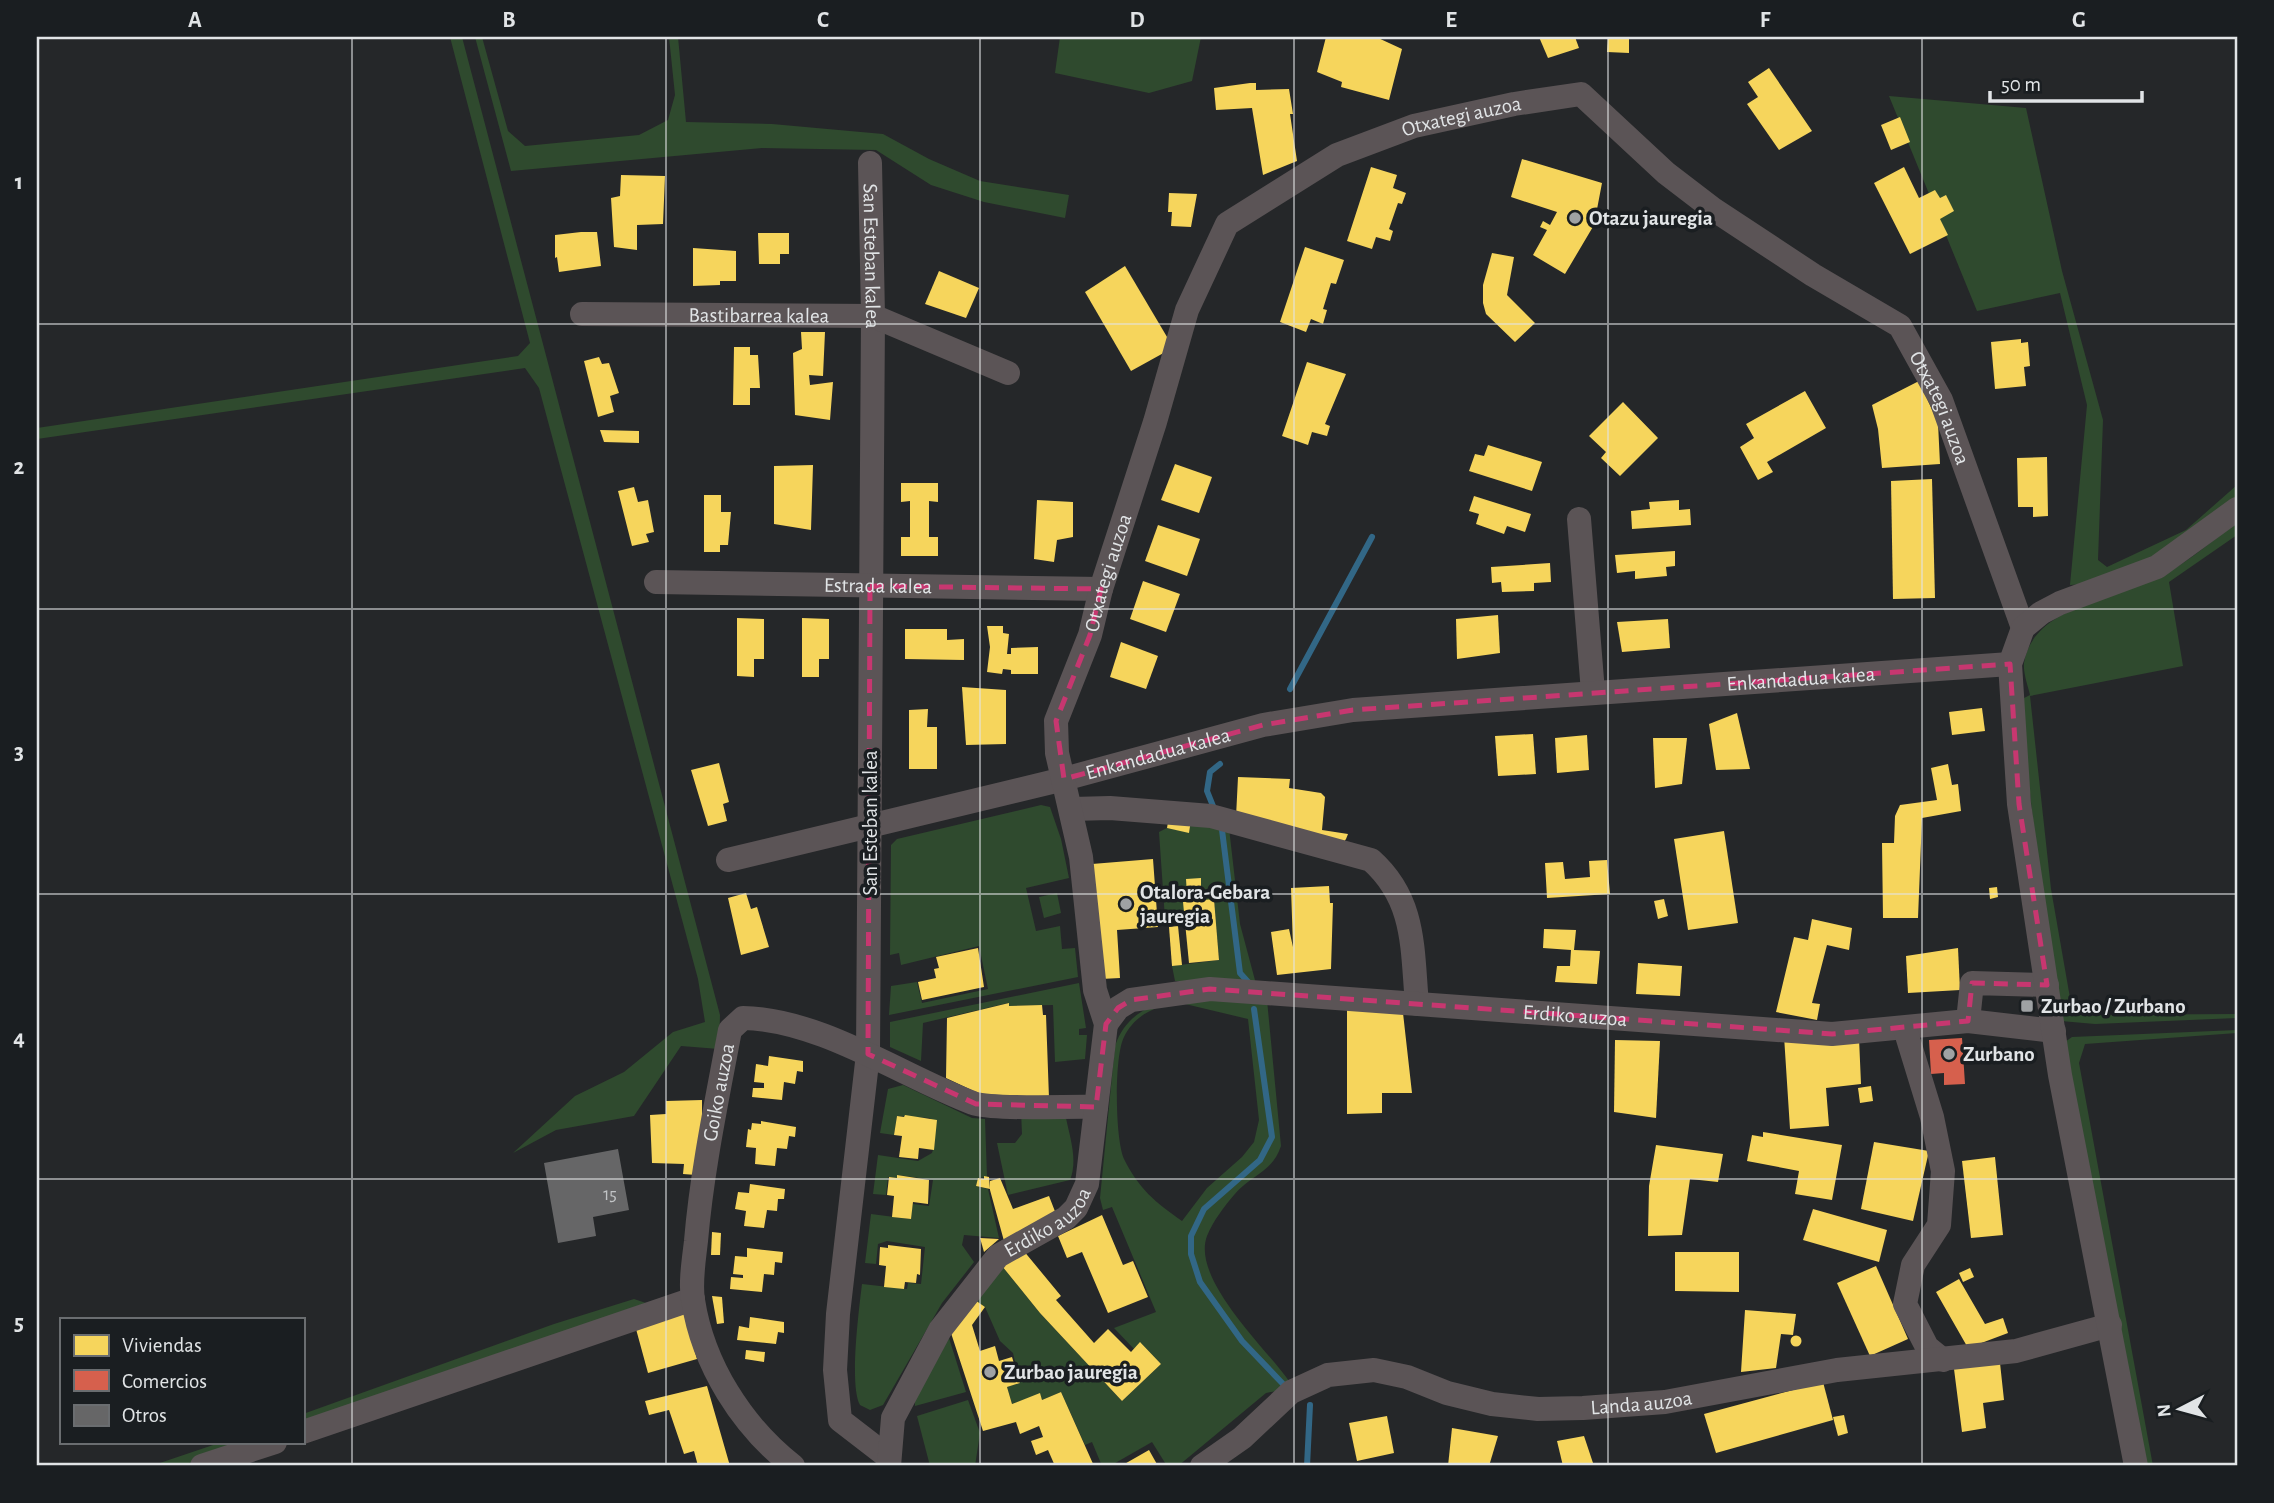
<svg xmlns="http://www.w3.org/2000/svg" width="2274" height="1503" font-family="'Alegreya Sans',sans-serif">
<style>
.green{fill:#2f4a2e;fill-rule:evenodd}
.homes{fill:#f6d55c}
.shops{fill:#d6604d}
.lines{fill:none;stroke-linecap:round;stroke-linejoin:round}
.stream{stroke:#326786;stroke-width:6}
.building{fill:#666667}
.minor{stroke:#5b5456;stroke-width:24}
.marked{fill:none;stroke:#c73770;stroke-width:5;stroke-dasharray:14 9;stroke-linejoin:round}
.grid{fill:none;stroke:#e1e4e6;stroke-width:2;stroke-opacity:0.55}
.poi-dot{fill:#9fa2a4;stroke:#1a1e21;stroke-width:2.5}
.labels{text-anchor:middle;stroke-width:7;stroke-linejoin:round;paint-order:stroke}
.number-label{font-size:18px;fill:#c2c4c6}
.street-label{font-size:21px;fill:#e1e4e6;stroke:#1a1e21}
.poi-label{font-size:21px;font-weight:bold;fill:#e1e4e6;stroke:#1a1e21;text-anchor:start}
.neatline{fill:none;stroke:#e1e4e6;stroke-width:2.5}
.grid-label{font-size:23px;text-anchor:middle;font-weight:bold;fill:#e1e4e6}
</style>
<rect width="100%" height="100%" fill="#252729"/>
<!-- green -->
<g class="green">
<path d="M450,37h12l258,978 -1,34 -38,-3 -47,70 -78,14 -43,23 62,-57 49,-24 49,-40 32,-10 -7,-43 -159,-591 -14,-20 -488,71v-11l481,-72 12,-13z"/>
<path d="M475,37h7l26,94 17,15 114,-11 29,-15 7,-25 -6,-58h9l8,85 86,2 111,10 46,25 51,22 89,14 -4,23 -81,-16 -53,-17 -55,-35 -114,-2 -251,23z"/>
<path d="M1060,37h141l-9,44 -43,12 -94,-20z"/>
<path d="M1889,96l137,12 36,163 41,149 -5,140 9,7 79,-37 51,-45v15c-47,35 -106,84 -167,85l17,-180 -27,-112 -83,18z"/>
<path d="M2237,523v12l-68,47 14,84 -153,30 21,193 22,126 164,-1v4l-142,6 -34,-3 -22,-145 -19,-176 10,-5c-2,-9 -7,-22 -6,-32 9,-59 99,-65 143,-90 25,-14 47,-34 70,-50z"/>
<path d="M1041,805l9,2 11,32 8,39 -43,10 10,43 24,-5 2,23 13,-1 3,29 -189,38 2,-29 26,-4 5,21 66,-14 -9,-43 -78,19 -2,-12 -9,2 1,-110 6,-6z"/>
<path d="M1191,820l38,8 11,96 16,60 -81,-3 -3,-15 47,-6 -5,-61 -29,19 -20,1 -6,-87 8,-4 22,4z"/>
<path d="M1057,893l4,20 -17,5 -5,-21z"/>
<path d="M1079,983l7,45 -7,1v6h8l-2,24 -30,3 -2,-57 -44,1 -1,-3 -85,20 -2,38 -31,-14v-25z"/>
<path d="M1171,999l96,1 14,146c-9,27 -29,28 -47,49 -10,12 -21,26 -27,41 -16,43 59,112 82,145l-8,9 -15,3 -88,73h-11l-15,-24 -42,24h-8l-10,-24 -7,3 -24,-53 -19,8 -2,-6 -28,10 -5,-17 13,-4 -7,-30 -13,-12 -15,-34 -10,-7 27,-34 38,47 82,88 39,-37 -20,-21 -7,6 -20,-21 42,-16 -44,-105 -9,3 -3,-12 15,-152c9,-27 29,-39 56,-47zM1181,1003l67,16 11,101 -5,22 -12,15 -35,31 -25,33c-27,-19 -43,-32 -58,-62 -9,-20 -10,-103 0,-122 11,-23 35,-33 57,-34z"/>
<path d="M2237,1030v3l-152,11 -6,19 74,403h-10l-78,-424 7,-5z"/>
<path d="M903,1085l69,33 13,1 2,58 -9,1 -2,8 12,3 11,49 -35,-3 -2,10 12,17 -32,41 -59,102 -13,5 -10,-5c-11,-19 -1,-96 2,-121l45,5 1,-6 13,1 4,-37 -38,-6 -9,3 -2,20 -11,-1 6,-49 39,5 3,-15 16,2 4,-26 -35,-5 -1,3 -9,-1 -2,18 -13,-1 5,-39 40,6 14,-8c5,-15 3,-20 -2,-35l-33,-2 -3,19 -14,-2 8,-44z"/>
<path d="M1021,1111l45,7c4,20 12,42 4,62l-62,15 -11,-52h18l7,-9z"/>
<path d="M634,1299l12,4 -343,122v-11l251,-90z"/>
<path d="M949,1338l17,54 -51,14v-7z"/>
<path d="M968,1400l12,33 -5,33h-45l-13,-50z"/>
<path d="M222,1442h30l-72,24h-29z"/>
</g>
<!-- homes -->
<g class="homes">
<path d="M1326,37h50l26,12 -13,51 -48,-13 1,-5 -25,-10z"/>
<path d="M1539,37h36l4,11 -31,10z"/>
<path d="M1608,37h21v16l-22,-1z"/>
<path d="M1769,68l43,63 -33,19 -32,-46 11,-7 -10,-15z"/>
<path d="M1250,83h6v7l33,-1 4,25h-3l7,47 -34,14 -11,-67 -36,2 -2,-22z"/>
<path d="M1900,117l10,25 -19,8 -10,-25z"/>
<path d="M1522,159l80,24 -8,42 -29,49 -32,-19 14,-25 -7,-3 3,-6 7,4 7,-13 -46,-15z"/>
<path d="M1371,167l26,8 -4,13 13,5 -4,11 -4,-1 -9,26 4,2 -3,10 -14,-4 -4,12 -25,-8z"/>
<path d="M1904,167l15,31 16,-8 5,8 6,-3 8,16 -14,8 8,16 -38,19 -36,-71z"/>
<path d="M621,175l44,1 -2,48 -26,1v25l-23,-3 -3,-49 9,-2z"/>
<path d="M1169,193l28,1 -6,33 -20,-1 1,-14h-4z"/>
<path d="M581,232h16l4,34 -42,6 -2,-15 -2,1v-23z"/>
<path d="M758,233h31v21h-9v10h-21z"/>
<path d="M1305,247l39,13 -8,24 -5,-1 -8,26 4,1 -4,14 -12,-5 -5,13 -26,-10z"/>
<path d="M693,248l43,3v30h-16v4l-27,1z"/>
<path d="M1492,253l22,4 -7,38 28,28 -20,19 -29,-28 -3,-11v-18z"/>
<path d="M1125,266l45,76 -1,8 -38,21 -46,-79z"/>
<path d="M939,271l40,17 -13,30 -41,-14z"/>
<path d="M801,332h24l-2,44 -14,-1 1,10 23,-3 -3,38 -35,-5 -2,-62 9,-4z"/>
<path d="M2021,339v4l7,-1 2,24 -6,1 2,19 -31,3 -4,-47z"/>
<path d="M734,347h16v8h8l2,33h-10v17h-17z"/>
<path d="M599,357l3,7 7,-1 10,30 -9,3 4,16 -16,5 -14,-56z"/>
<path d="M1307,362l39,12 -21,50 5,2 -3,10 -15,-4 -4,13 -26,-9z"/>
<path d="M1919,381l19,42 2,41 -58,4 -4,-39 -6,-24z"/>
<path d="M1805,391l21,37 -59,34 6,10 -15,8 -18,-33 14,-9 -8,-14z"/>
<path d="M1623,402l35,36 -38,38 -19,-18 5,-6 -17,-16z"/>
<path d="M600,430l39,1v12l-35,-1z"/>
<path d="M1488,445l54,17 -10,29 -63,-20 6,-17 9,2z"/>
<path d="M2047,457l1,59 -15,1v-10h-15l-1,-49z"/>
<path d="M1175,464l37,13 -13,36 -38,-13z"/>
<path d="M813,465l-2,65 -37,-6v-58z"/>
<path d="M1932,479l3,119 -42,1 -2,-118z"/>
<path d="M901,483h37v19l-9,-1v36h9v19h-37v-19h9v-36l-9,1z"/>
<path d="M634,487l4,15 10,-2 6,32 -8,2 3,8 -17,4 -14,-55z"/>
<path d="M704,495h17v17h10l-3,33h-8v7h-16z"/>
<path d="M1474,496l57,18 -6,18 -18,-6 -3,8 -28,-10 3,-10 -10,-3z"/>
<path d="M1037,500l36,2v35l-16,3 -3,22 -20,-3z"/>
<path d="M1679,500v10l11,-1 1,16 -59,4 -1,-18 19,-2 -1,-7z"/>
<path d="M1158,525l42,14 -13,37 -42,-15z"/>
<path d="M1675,551v15l-9,1 1,9 -32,3v-8l-18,2 -2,-18z"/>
<path d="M1550,563l1,19 -17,1v8l-32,1 -1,-10 -9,1 -1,-16z"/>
<path d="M1143,581l37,13 -14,38 -36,-13z"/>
<path d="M1498,615l2,38 -43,6 -1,-40z"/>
<path d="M737,618l27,1v40h-10v18l-17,-1z"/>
<path d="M802,618l27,1v40h-10v18h-17z"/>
<path d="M1668,619l2,29 -48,4 -5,-30z"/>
<path d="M987,626h16v7l6,1 -2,20h4v-6l27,-1v27h-27v-4l-8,-1 -1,5 -15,-2 3,-25z"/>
<path d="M905,629h42v11l17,-1v21l-59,-1z"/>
<path d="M1121,642l37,14 -12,33 -36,-12z"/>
<path d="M962,687l44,3v54l-40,1z"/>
<path d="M1982,708l3,23 -33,4 -3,-23z"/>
<path d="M928,709l-1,18h10v42h-28v-59z"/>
<path d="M1737,713l13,56 -34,1 -7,-46z"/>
<path d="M1533,734l3,40 -38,2 -3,-40z"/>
<path d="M1587,735l2,35 -32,3 -2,-35z"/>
<path d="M1653,738h34l-5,46 -27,4z"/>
<path d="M719,763l10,39 -6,2 4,17 -19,5 -17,-56z"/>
<path d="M1948,764l4,21 6,-1 3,27 -39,7 -4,100h-35l-1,-75h12l1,-27 5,-11 37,-5 -6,-32z"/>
<path d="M1238,777l52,2 -1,9 32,5 4,4 -3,33 26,4 -2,5 -5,7 -105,-29z"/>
<path d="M1169,816l22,4 -2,13 -22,-5z"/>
<path d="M1724,831l14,92 -50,7 -14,-91z"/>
<path d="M1153,859l5,68 -41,3 3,48 -19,1 -9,-115z"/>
<path d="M1607,860l3,34 -63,4 -2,-35 18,-1 2,17 25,-2 -1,-16z"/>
<path d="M1201,878v17l-14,1 -1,-17z"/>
<path d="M1329,886l1,17h3l-2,66 -54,6 -6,-43 18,-3 4,18 -2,-59z"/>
<path d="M1997,887l1,10 -8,2 -1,-11z"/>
<path d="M746,893l5,16 6,-2 12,40 -28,8 -13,-57z"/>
<path d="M1214,899l5,61 -30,3 -6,-61z"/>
<path d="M1664,899l4,17 -10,3 -4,-18z"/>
<path d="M1812,919l40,9 -3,22 -22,-5 -15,58 8,1 -3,16 -41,-8 18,-75 14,3z"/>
<path d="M1178,926l4,39 -10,1 -3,-39z"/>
<path d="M1544,929l32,1 -2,20 26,1 -3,33 -42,-2 2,-16h13l1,-16 -28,-2z"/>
<path d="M978,948l6,39 -62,13 -4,-18 18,-4 -2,-9 5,-1 -3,-11z"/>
<path d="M1958,948l2,42 -52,3 -2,-37z"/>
<path d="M1638,963l44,3 -2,30 -44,-2z"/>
<path d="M1009,1003v3l33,-1 1,10h3l3,83 -69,-4 -34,-16 1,-60z"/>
<path d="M1347,1003l56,10 9,80h-30v20l-35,1z"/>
<path d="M1784,1036l75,2 2,46 -35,4 3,38 -39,3z"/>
<path d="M1615,1040l45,1 -4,77 -42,-6z"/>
<path d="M769,1056l34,5v11l-6,-1 -2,13 -11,-2 -2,18 -30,-3 1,-9h11v-5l-10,-1 2,-18 12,2z"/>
<path d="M1871,1086l2,15 -13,2 -2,-15z"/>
<path d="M702,1100v50l-6,25 -13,-1 1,-10 -32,-1 -2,-48 16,-1v-13z"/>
<path d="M905,1115l32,5 -3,30 -15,-2 -1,11 -19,-2 3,-21 -8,-1 3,-19 7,1z"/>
<path d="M761,1121l35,6 -1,10 -6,-1 -2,13 -10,-1 -2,18 -20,-2 1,-16 -10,-1 2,-18 3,1 1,-7 9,1z"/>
<path d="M1763,1132l79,13 -10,55 -37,-6 4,-23 -52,-10 5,-26 11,2z"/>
<path d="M1874,1142l55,9 -16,70 -52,-12z"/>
<path d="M1656,1145l67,9 -5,28 -28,-3 -8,56 -34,1 1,-50z"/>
<path d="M1995,1157l8,78 -32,3 -9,-77z"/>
<path d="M897,1175l32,5 -1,24 -15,-2 -2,17 -19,-2 2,-21 -7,-1 2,-18 8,1z"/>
<path d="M984,1176l5,1 1,12 -14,-3 2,-8 6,1z"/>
<path d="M1000,1178l13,31 36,-13 7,18 -52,27 -14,-51v-9z"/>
<path d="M750,1184l35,5 -1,10h-6l-1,12 -10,-1 -3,18 -20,-2 2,-15 -11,-2 3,-17 11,1z"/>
<path d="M1813,1209l74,21 -8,32 -76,-22z"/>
<path d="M1102,1215l21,50 10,-4 15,36 -40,16 -26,-61 -15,6 -9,-22z"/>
<path d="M712,1232l9,1 -1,22h-9z"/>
<path d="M980,1238l19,1 -15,13z"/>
<path d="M888,1245l33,4 -1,26 -3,-1 -1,9 -11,-1 -1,7 -20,-2 2,-21 -7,-1 1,-18 8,1z"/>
<path d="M747,1248l36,4 -1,11 -7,-1 -1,13 -10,-1 -2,18 -32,-3 1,-12 12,1v-3l-10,-1 2,-18 12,1z"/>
<path d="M1023,1250l38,46 -5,4 38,43 14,-14 23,23 9,-10 21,22 -39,37 -82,-88 -38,-47z"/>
<path d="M1675,1252h64v40l-64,-1z"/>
<path d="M1876,1266l32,73 -38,17 -33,-73z"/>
<path d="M1970,1268l4,9 -11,5 -4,-9z"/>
<path d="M1959,1279l26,45 18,-6 5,15 -40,15 -32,-56z"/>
<path d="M712,1296l10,1 2,26 -7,1z"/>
<path d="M975,1300l10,7 -13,18 8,26 15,-5 4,15 13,-4 8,26 -13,4 5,17 28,-11 2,7 19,-8 33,74h-39l-7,-16 -12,5 -5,-14 12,-4 -4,-11 -19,8 -4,-12 -33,9 -32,-98z"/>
<path d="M1745,1310l51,4 -3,21 -12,-1 -5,34 -35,4z"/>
<path d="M684,1314l13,45 -49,14 -12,-44z"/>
<path d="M750,1317l34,5v11l-6,-1 -2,12 -39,-4 2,-14 10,2z"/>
<circle cx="1796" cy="1341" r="5.5"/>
<path d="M746,1350l19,2 -1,10 -19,-3z"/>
<path d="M2000,1363l4,37 -21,3 3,25 -24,4 -8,-63z"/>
<path d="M1823,1382l10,38 -117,33 -12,-39z"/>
<path d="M707,1386l23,80h-32l-4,-15 -10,3 -15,-44 -20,5 -4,-14z"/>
<path d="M1844,1415l4,18 -10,3 -5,-19z"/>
<path d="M1387,1416l7,37 -37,8 -8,-38z"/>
<path d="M1452,1428l46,8 -9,30h-41z"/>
<path d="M1584,1436l10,30h-31l-6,-25z"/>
<path d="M1149,1450l9,16h-37z"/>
</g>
<!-- shops -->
<path class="shops" d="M1962,1038l3,46 -21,1v-12l-13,1 -2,-34z"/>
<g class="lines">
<!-- stream -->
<g class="stream">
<path d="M1290,689l82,-152"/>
<path d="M1213,806l-6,-15 3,-19 10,-8"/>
<path d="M1222,830l18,143 9,10"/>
<path d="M1254,1009l18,128 -12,23 -56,49 -13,27v18l9,28 42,59 43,45"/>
<path d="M1307,1466l3,-61"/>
</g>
</g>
<!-- building -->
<path class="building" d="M618,1149l11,61 -36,7 3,19 -38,7 -14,-80z"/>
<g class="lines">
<!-- minor -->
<g class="minor">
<path id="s1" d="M870,163l3,153 -5,738 -30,260 -3,56 5,50 48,37"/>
<path id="s2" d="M582,314l291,2 135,57"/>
<path d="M1579,519l14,173"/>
<path id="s3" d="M656,582l445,7"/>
<path d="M1072,809l38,-1 101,8 160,44c45,40 41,89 46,144"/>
<path id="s4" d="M728,860l336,-81 199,-54 90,-15 657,-46"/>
<path d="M1968,1021l4,-38 75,2"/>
<path id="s5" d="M1106,1024l12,-16 13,-8 79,-11 622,45 136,-13 86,10"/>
<path d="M1905,1029l27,88 11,54 -4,54 -26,40 -8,39 22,43 16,13"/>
<path d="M303,1432l390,-133"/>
<path d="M202,1466l73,-24"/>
<path id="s6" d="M793,1466c-51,-40 -90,-101 -100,-166 -3,-18 1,-41 3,-59 6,-71 21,-141 34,-211l13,-12c77,1 159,58 230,85 20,7 97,3 123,4"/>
<path id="s7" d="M889,1466l4,-48 47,-88 58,-74 68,-38 10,-10 11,-24 19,-160 -11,-34 -14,-133 -24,-104 -1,-32 34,-86 11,-46 54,-167 32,-112 40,-86 110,-69 77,-29 100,-22 67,-10 85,79 47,36 100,66 87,51 41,74 82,228"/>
<path id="s8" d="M1202,1466l40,-28 49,-46 37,-17 46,-5 33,7 40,16 45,11 46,5 45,-1 82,-6 172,-32 179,-19 94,-26"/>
<path d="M2136,1466l-76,-391 -41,-271 -9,-140 13,-36 18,-15 19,-10 97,-36 80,-58"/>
</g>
</g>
<!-- marked area -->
<path class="marked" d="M870,586l231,3 -11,46 -34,86 8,58 199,-54 90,-15 657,-46 9,140 28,181 -75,-2 -4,38 -136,13 -622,-45 -79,11 -13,8 -12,16 -10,83 -120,-3 -108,-50z"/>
<!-- grid -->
<path class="grid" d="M352,37v1429M666,37v1429M980,37v1429M1294,37v1429M1608,37v1429M1922,37v1429M37,324h2200M37,609h2200M37,894h2200M37,1179h2200"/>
<!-- markers -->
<g class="poi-dot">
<circle cx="1575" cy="218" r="7"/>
<circle cx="1126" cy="904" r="7"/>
<rect x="2020" y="999" width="14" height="14" rx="3.5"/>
<circle cx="1949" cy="1054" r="7"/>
<circle cx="990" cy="1372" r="7"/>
</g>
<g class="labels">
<!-- number labels -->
<g class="number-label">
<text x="610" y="1200">15</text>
</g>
<!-- street labels -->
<g class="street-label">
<text dy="7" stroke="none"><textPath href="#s7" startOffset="1617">Otxategi auzoa</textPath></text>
<text dy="7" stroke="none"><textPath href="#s1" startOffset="93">San Esteban kalea</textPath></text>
<text dy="7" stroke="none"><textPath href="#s2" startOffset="177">Bastibarrea kalea</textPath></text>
<text dy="7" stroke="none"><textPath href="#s7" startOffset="2226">Otxategi auzoa</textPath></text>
<text dy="7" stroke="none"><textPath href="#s7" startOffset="987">Otxategi auzoa</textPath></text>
<text dy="7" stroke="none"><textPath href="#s3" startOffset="222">Estrada kalea</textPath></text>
<text dy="7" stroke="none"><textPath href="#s4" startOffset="1092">Enkandadua kalea</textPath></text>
<text dy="7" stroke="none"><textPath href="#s4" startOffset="443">Enkandadua kalea</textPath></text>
<text transform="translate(870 823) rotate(-90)" y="7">San Esteban kalea</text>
<text dy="7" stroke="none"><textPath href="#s5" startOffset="481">Erdiko auzoa</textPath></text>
<text dy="7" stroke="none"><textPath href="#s6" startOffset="408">Goiko auzoa</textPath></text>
<text dy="7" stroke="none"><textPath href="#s7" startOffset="303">Erdiko auzoa</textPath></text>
<text dy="7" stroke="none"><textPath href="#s8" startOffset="476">Landa auzoa</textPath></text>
</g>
<!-- poi labels -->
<g class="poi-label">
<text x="1589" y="225">Otazu jauregia</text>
<text x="1140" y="899">Otalora-Gebara<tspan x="1140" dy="24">jauregia</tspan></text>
<text x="2041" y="1013">Zurbao / Zurbano</text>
<text x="1963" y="1061">Zurbano</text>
<text x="1004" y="1379">Zurbao jauregia</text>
</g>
</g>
<!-- border -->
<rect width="2274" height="1503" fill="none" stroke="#1a1e21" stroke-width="77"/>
<!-- legend -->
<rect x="60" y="1318" width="245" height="126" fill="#1a1e21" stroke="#6a6d70" stroke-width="2"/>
<rect x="74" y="1335" width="35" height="21" fill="#f6d55c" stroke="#6a6d70" stroke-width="2"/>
<text x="122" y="1352" font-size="21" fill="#e1e4e6">Viviendas</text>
<rect x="74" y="1370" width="35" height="21" fill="#d6604d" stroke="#6a6d70" stroke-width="2"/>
<text x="122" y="1388" font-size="21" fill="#e1e4e6">Comercios</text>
<rect x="74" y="1405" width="35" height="21" fill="#666667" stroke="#6a6d70" stroke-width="2"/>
<text x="122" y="1422" font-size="21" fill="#e1e4e6">Otros</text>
<!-- north arrow -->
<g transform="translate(2180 1409) rotate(264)" stroke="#1a1e21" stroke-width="5" paint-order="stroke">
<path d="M0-5L12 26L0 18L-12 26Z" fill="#e1e4e6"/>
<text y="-10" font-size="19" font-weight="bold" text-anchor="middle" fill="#e1e4e6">N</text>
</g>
<!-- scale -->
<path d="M1990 91v10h152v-10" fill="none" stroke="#e1e4e6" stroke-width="3.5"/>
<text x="2001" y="91" font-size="21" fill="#e1e4e6" stroke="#1a1e21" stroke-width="5" paint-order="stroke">50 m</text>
<rect x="38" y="38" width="2198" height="1426" class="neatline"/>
<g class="grid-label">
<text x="195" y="27">A</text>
<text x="509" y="27">B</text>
<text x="823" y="27">C</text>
<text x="1137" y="27">D</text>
<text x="1451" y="27">E</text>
<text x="1765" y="27">F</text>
<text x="2079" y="27">G</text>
<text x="19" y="189">1</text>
<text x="19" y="474">2</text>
<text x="19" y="759">3</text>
<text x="19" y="1045">4</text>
<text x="19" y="1330">5</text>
</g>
</svg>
